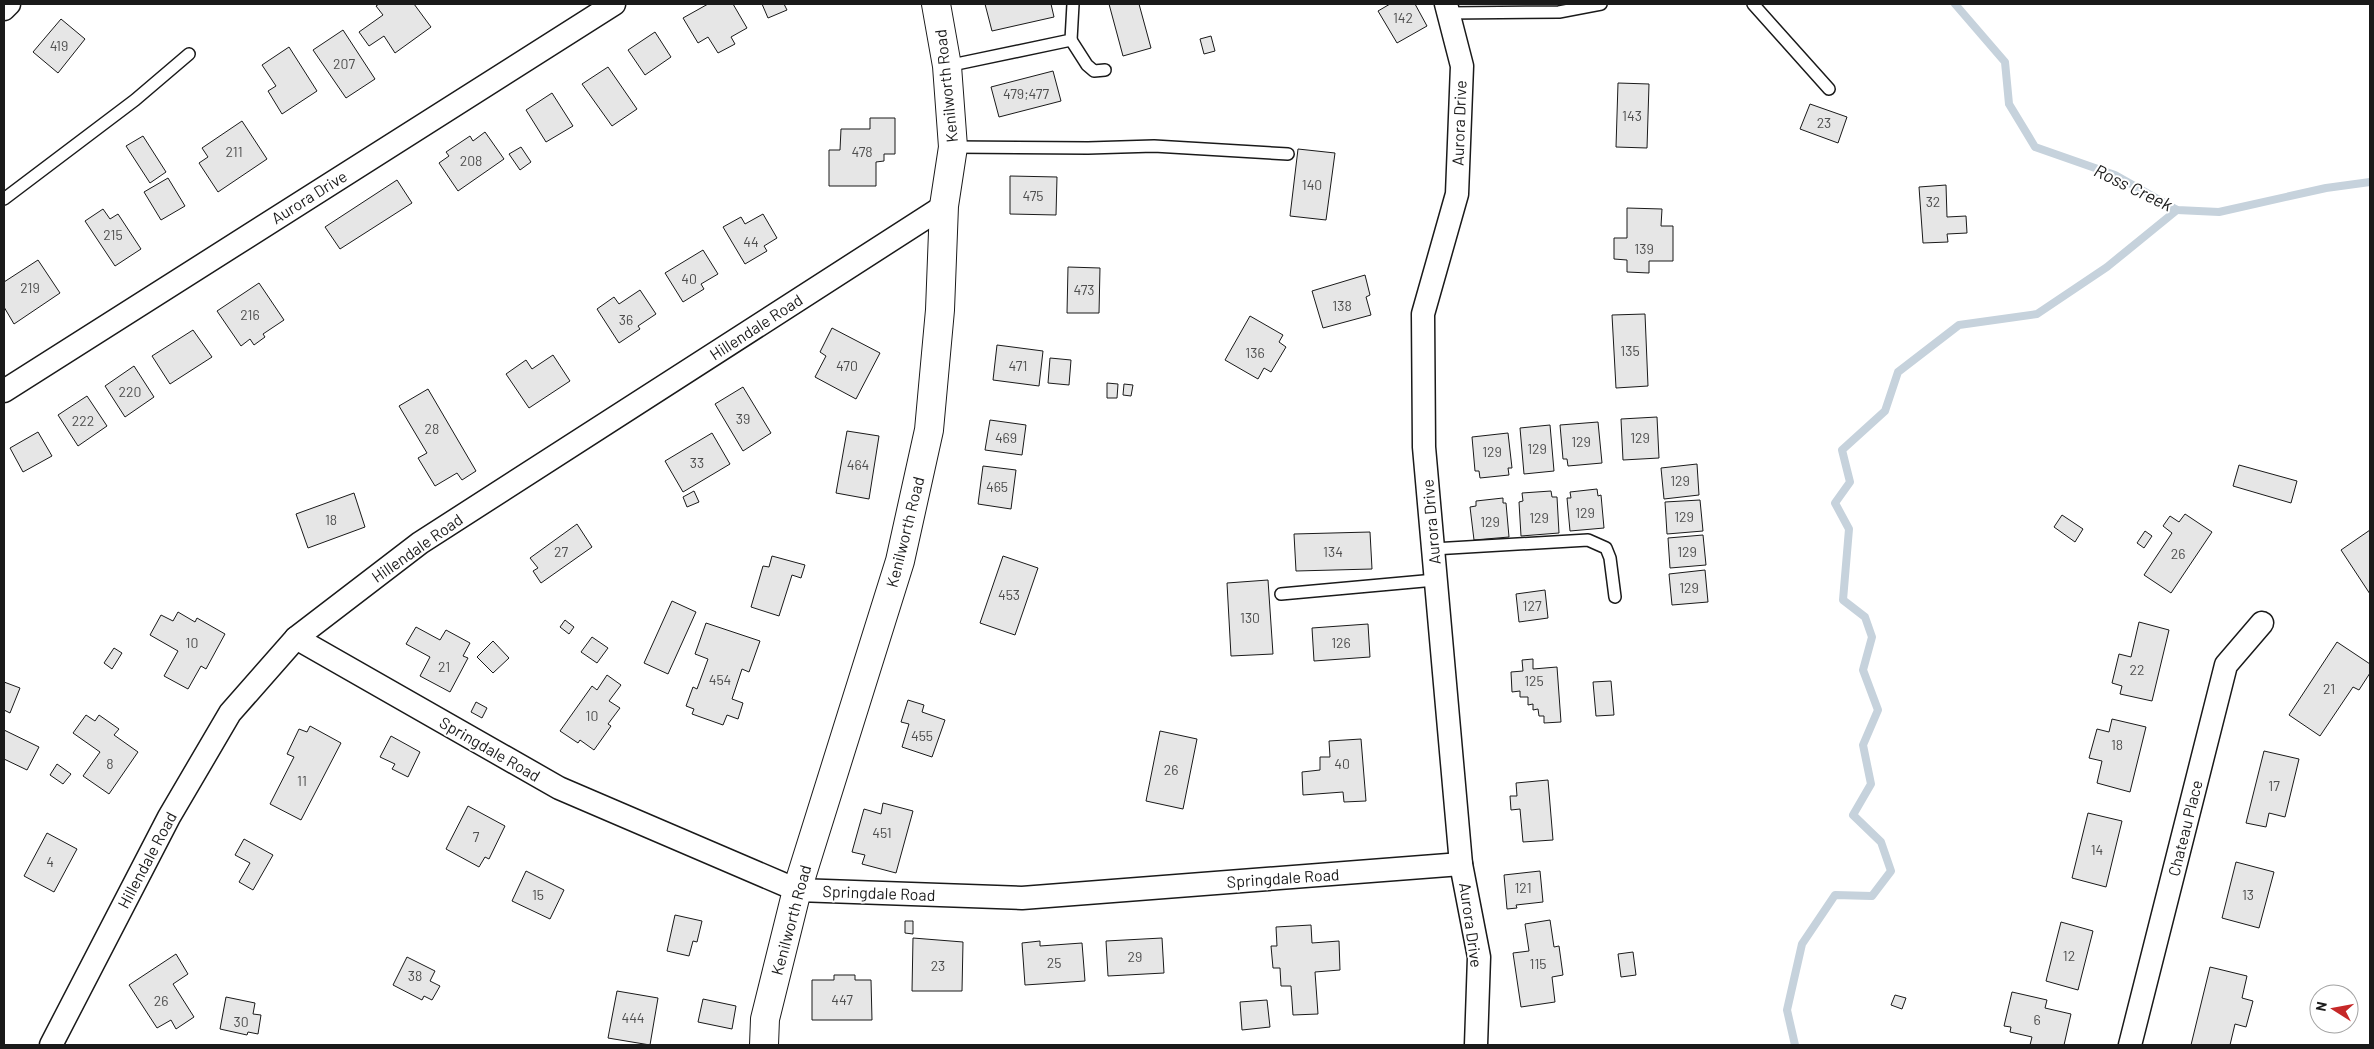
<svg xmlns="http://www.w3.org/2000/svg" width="2374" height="1049" font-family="Barlow,sans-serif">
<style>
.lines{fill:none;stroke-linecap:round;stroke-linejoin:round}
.stream{stroke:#c6d2dc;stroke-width:8}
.building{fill:#e6e6e6;stroke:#1a1a1a}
.lane-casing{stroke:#1a1a1a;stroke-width:14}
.street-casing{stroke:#1a1a1a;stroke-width:25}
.secondary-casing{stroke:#1a1a1a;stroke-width:30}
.lane{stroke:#fff;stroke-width:11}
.street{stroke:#fff;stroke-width:22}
.secondary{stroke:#fff;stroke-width:28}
.labels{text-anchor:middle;stroke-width:4;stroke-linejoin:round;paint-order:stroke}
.number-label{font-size:14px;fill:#4d4d4d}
.street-label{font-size:16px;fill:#1a1a1a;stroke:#fff}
.water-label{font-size:18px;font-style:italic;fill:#1a1a1a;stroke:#fff}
</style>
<rect width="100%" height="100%" fill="#fff"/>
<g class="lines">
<!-- stream -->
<g class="stream">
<path d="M1955,4l50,58 4,42 26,43 80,28 62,35 42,2 107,-24 44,-6"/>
<path d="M1795,1045l-8,-35 15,-66 33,-49 37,1 19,-25 -10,-29 -28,-27 18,-31 -8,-39 15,-35 -15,-40 9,-33 -7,-20 -22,-17 6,-71 -14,-26 15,-21 -8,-32 43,-39 13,-39 61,-47 78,-11 70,-47 70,-57"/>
</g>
</g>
<!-- building -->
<g class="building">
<path d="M379,4h35l17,23 -36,26 -11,-17 -15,10 -10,-14 24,-17 -7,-9z"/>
<path d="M708,4h25l14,24 -16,9 4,7 -17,9 -10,-16 -10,6 -15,-25z"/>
<path d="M762,4h22l3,6 -19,8z"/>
<path d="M985,4h66l3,13 -62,14z"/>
<path d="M1109,4h30l12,44 -28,8z"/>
<path d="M1390,4h25l12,22 -30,17 -19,-32z"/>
<path d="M61,19l24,20 -27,34 -25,-21z"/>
<path d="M343,30l32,49 -29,19 -33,-48z"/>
<path d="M655,32l16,25 -26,18 -17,-25z"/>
<path d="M1211,36l4,15 -11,3 -4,-15z"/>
<path d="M289,47l28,44 -35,23 -14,-23 8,-5 -14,-21z"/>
<path d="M608,67l29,42 -25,17 -30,-42z"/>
<path d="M1053,71l8,30 -62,16 -8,-30z"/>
<path d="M1618,83l31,1 -2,64 -31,-1z"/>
<path d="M552,93l21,33 -27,16 -20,-32z"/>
<path d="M1810,104l37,13 -9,26 -38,-14z"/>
<path d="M870,118h25v36h-11v7l-8,1v24h-47v-36h11l1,-21h29z"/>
<path d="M242,121l25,38 -49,33 -19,-29 9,-6 -6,-9z"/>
<path d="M485,132l19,27 -46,32 -19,-28 10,-7 -3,-4 24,-16 3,5z"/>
<path d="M143,136l23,36 -16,11 -24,-37z"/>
<path d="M521,147l10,15 -11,8 -11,-16z"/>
<path d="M1298,149l37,4 -9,67 -36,-4z"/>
<path d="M1010,176l47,1 -1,38 -46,-1z"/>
<path d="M168,178l17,28 -24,14 -17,-28z"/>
<path d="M397,180l15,23 -72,46 -15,-22z"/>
<path d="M1946,185l1,32 19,-1 1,17 -20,1 1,8 -25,1 -4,-56z"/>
<path d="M1627,208l35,1 -1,17h12v35h-24v12l-22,-1v-12l-13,-1v-21h13z"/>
<path d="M103,209l7,10 8,-5 23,35 -26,17 -30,-45z"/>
<path d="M763,214l14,24 -13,8 3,5 -22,13 -22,-37 18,-10 4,7z"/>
<path d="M703,250l15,24 -17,10 3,5 -21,13 -18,-29z"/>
<path d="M38,260l22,33 -46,31 -10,-17v-25z"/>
<path d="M1068,267l32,1 -1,45h-32z"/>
<path d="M1365,275l5,20 -4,2 5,18 -48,13 -11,-37z"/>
<path d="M259,283l25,37 -21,14 2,3 -11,8 -4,-6 -9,7 -24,-35z"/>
<path d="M640,290l16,24 -18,12 2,3 -21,14 -22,-34 17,-12 5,7z"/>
<path d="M1645,314l3,72 -32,2 -4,-73z"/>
<path d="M1250,316l33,19 -4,7 7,5 -15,25 -7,-4 -6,11 -33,-19z"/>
<path d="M832,328l48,25 -24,46 -41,-22 11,-21 -6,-4z"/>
<path d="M193,330l19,27 -42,27 -18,-28z"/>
<path d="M997,345l46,6 -4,35 -46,-6z"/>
<path d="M553,355l17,26 -41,27 -23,-34 20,-14 6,9z"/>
<path d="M1050,358l21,2 -2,25 -21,-2z"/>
<path d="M134,366l20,31 -29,20 -20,-31z"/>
<path d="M1107,383l11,1 -1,14h-10z"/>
<path d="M1124,384l9,1 -2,11 -8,-1z"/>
<path d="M743,387l28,46 -28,18 -28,-47z"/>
<path d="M428,389l48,82 -14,9 -5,-7 -22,13 -17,-28 9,-5 -28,-47z"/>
<path d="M87,396l20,30 -29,20 -20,-31z"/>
<path d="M1657,417l2,41 -36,2 -2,-41z"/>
<path d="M990,420l36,5 -4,30 -37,-5z"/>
<path d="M1598,422l4,41 -34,3 -1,-7h-4l-3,-34z"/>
<path d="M1550,425l4,46 -30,3 -4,-46z"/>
<path d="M847,431l32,5 -10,63 -33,-6z"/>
<path d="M38,432l14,24 -29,16 -13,-24z"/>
<path d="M712,433l18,31 -47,28 -18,-31z"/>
<path d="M1508,433l4,35h-4l1,7 -29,3 -1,-7h-4l-3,-34z"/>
<path d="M1697,464l2,31 -35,4 -3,-31z"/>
<path d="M2239,465l58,16 -6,22 -58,-17z"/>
<path d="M983,466l33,4 -5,39 -33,-5z"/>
<path d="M1597,489l1,7 3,-1 3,33 -34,3 -3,-33h4l-1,-6z"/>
<path d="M694,491l5,11 -12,5 -4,-10z"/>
<path d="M1551,491l1,6h5l2,36 -38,3 -2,-34 4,-1 -1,-8z"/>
<path d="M354,493l11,34 -57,21 -12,-34z"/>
<path d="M1503,498v5h3l3,34 -35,3 -4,-33 6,-1v-5z"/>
<path d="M1700,500l3,31 -36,3 -2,-32z"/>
<path d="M2185,514l27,18 -41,61 -27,-18 28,-42 -9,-7 7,-10 9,6z"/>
<path d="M2062,515l21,14 -8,13 -21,-15z"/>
<path d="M577,524l15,23 -51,36 -8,-12 5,-3 -8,-10z"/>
<path d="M2370,530v64l-29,-44z"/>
<path d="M2145,531l7,5 -8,12 -7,-5z"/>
<path d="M1370,532l2,37 -76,2 -2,-37z"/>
<path d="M1703,535l3,30 -36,3 -2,-30z"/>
<path d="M772,556l33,9 -4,13 -9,-3 -13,41 -28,-9 12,-41 6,1z"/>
<path d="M1003,556l35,12 -23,67 -35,-12z"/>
<path d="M1705,570l3,32 -36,3 -3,-31z"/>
<path d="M1268,580l5,74 -42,2 -4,-73z"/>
<path d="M1545,590l3,28 -29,4 -3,-28z"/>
<path d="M672,601l24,11 -28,62 -24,-11z"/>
<path d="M178,612l17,10 2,-4 28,16 -19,35 -5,-3 -13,23 -24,-13 14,-25 -28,-16 11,-20 12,6z"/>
<path d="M565,620l9,7 -5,7 -9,-7z"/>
<path d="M2139,622l30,8 -17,71 -32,-7 2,-8 -10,-3 7,-29 12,3z"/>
<path d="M706,623l54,18 -11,31 -7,-3 -10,30 11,4 -5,16 -11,-4 -4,10 -31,-11 2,-5 -8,-3 7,-19 4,2 11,-30 -13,-5z"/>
<path d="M1368,624l2,33 -56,4 -2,-33z"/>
<path d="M416,627l24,13 6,-10 24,13 -7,13 5,2 -18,34 -30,-16 10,-19 -24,-13z"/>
<path d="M592,637l16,11 -11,15 -16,-11z"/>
<path d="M493,641l16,17 -16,15 -16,-16z"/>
<path d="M2337,642l33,22v9l-11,17 -6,-3 -33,49 -31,-21z"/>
<path d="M114,648l8,5 -10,16 -8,-6z"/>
<path d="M1533,659v10l24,-2 4,55 -17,1v-7h-5l-1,-7 -5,1v-6l-5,1v-8h-8v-6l-8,1 -1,-20 12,-1 -1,-11z"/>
<path d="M607,675l14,10 -12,16 11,7 -12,16 3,2 -17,24 -14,-10 -2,3 -18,-12 32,-45 5,4z"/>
<path d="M1611,681l3,34 -18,1 -3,-34z"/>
<path d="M4,682l16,6 -10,25 -6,-3z"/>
<path d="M908,700l16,5 -2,7 23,8 -13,37 -30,-10 7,-23 -8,-2z"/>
<path d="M476,702l11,6 -5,10 -11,-6z"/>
<path d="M86,715l9,6 4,-6 20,14 -5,6 24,17 -29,42 -26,-18 17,-24 -27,-19z"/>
<path d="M2112,719l34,8 -16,65 -33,-9 5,-22 -13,-3 8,-29 12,3z"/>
<path d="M310,726l31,17 -40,77 -31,-16 24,-47 -7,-3 12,-25 8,3z"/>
<path d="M4,730l35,17 -12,23 -23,-11z"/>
<path d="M1160,731l37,8 -14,70 -37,-8z"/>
<path d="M391,736l29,16 -12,25 -16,-8 3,-5 -15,-7z"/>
<path d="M1361,739l5,62 -22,1 -1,-10 -40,3 -1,-23 18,-2v-13h10l-1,-16z"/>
<path d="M2264,751l35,8 -14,58 -16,-4 -3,14 -20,-4z"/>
<path d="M57,764l14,10 -8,10 -13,-9z"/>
<path d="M1548,780l5,60 -30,2 -3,-33 -9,1 -1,-14h7l-1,-13z"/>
<path d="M883,803l30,8 -17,62 -34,-9 3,-9 -13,-3 12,-43 17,5z"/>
<path d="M468,806l37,20 -16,33 -4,-2 -6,10 -33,-18z"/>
<path d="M2088,813l34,8 -16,66 -34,-9z"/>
<path d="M47,833l30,16 -23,43 -30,-16z"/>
<path d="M244,839l29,16 -20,35 -14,-8 11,-19 -15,-8z"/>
<path d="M2236,862l38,10 -15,56 -37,-10z"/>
<path d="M526,871l38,19 -14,29 -38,-18z"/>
<path d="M1540,871l3,31 -27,3 1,3 -10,1 -3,-34z"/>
<path d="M675,915l27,6 -5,21 -4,-1 -4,15 -22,-5z"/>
<path d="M1550,920l4,27 5,-1 4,29 -11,2 3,25 -34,5 -8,-54 16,-2 -4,-27z"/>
<path d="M905,921h8v13l-8,-1z"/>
<path d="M2061,922l32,9 -15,59 -32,-9z"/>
<path d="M1311,925l1,18 27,-2 1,29 -25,2 3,42 -25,1 -2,-29h-10l-1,-18h-7l-2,-22h6l-1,-19z"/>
<path d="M913,938l50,4 -1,49h-50z"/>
<path d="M1162,938l2,35 -56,3 -2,-35z"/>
<path d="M1040,941v5l42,-3 3,38 -60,4 -3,-42z"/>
<path d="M1633,952l3,23 -15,2 -3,-23z"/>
<path d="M176,954l12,20 -15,10 21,33 -18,12 -5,-9 -14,8 -28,-43z"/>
<path d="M407,957l28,14 -5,10 10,5 -8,14 -8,-4 -2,4 -29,-15z"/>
<path d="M2210,967l37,9 -5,22 11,3 -7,26 -11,-3 -5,21h-39z"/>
<path d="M834,975h21v5h16l1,40h-60v-40h22z"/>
<path d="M617,991l41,7 -8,47 -42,-7z"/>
<path d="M2012,992l35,8 -2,8 26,6 -7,31h-34l2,-8 -22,-5 1,-5 -7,-1z"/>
<path d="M1895,995l11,3 -4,11 -11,-4z"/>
<path d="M226,997l29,6 -2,11 8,1 -3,19 -10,-2 -1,3 -27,-6z"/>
<path d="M703,999l33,7 -4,23 -34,-7z"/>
<path d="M1267,1000l3,27 -28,3 -2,-28z"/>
</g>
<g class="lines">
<defs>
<g id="lane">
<path d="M1753,4l76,85"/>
<path d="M1448,13l111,-1 42,-8"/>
<path d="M1071,40l16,25 7,6 11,-1"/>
<path d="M947,66l124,-26 2,-36"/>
<path d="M953,147l135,1 66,-2 134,8"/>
<path d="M4,199l131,-99 54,-46"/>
<path d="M1433,549l155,-9 18,8 4,10 5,39"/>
<path d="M1281,594l154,-14"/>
</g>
<g id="street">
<path d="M1446,4l16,62 -5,128 -34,120 1,133 37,417 18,93 -3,88"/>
<path d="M4,9l5,-5"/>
<path d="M4,391l610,-387"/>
<path d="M296,638l263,150 238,102 225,8 439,-34"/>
<path d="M51,1045l118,-228 61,-104 66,-75 124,-95 524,-337"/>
<path d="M2130,1045l96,-380 36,-42"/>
</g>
<path id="secondary" d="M764,1045l1,-26 32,-129 103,-329 29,-131 11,-120 4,-104 9,-59 -6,-81 -11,-62"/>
</defs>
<!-- lane casing -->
<use href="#lane" class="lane-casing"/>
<!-- street casing -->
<use href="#street" class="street-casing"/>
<!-- secondary casing -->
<use href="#secondary" class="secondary-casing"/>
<!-- lane -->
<use href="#lane" class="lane"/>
<!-- street -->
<use href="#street" class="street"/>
<!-- secondary -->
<use href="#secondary" class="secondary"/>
</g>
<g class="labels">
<!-- number labels -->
<g class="number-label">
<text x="1403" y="23">142</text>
<text x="59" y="51">419</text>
<text x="344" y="69">207</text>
<text x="1026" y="99">479;477</text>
<text x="1632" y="121">143</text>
<text x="1824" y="128">23</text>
<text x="234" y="157">211</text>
<text x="862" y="157">478</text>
<text x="471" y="166">208</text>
<text x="1312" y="190">140</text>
<text x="1033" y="201">475</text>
<text x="1933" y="207">32</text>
<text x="113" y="240">215</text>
<text x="751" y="247">44</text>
<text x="1644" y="254">139</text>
<text x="689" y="284">40</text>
<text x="30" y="293">219</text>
<text x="1084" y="295">473</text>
<text x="1342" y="311">138</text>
<text x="250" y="320">216</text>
<text x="626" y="325">36</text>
<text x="1630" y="356">135</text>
<text x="1255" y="358">136</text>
<text x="847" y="371">470</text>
<text x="1018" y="371">471</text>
<text x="130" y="397">220</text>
<text x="743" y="424">39</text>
<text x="83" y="426">222</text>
<text x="432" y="434">28</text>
<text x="1006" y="443">469</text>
<text x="1640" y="443">129</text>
<text x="1581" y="447">129</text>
<text x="1537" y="454">129</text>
<text x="1492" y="457">129</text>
<text x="697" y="468">33</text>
<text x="858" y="470">464</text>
<text x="1680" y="486">129</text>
<text x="997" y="492">465</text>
<text x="1585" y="518">129</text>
<text x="1684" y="522">129</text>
<text x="1539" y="523">129</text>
<text x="331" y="525">18</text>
<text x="1490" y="527">129</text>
<text x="561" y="557">27</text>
<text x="1333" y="557">134</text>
<text x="1687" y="557">129</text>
<text x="2178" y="559">26</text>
<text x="1689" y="593">129</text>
<text x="1009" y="600">453</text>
<text x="1532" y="611">127</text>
<text x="1250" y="623">130</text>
<text x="192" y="648">10</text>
<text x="1341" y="648">126</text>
<text x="444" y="672">21</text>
<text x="2137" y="675">22</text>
<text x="720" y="685">454</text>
<text x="1534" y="686">125</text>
<text x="2329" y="694">21</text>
<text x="592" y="721">10</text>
<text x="922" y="741">455</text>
<text x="2117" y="750">18</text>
<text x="110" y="769">8</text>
<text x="1342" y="769">40</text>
<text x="1171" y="775">26</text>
<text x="302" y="786">11</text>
<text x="2274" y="791">17</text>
<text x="882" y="838">451</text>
<text x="476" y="842">7</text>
<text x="2097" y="855">14</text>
<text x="50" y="867">4</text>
<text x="1523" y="893">121</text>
<text x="538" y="900">15</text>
<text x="2248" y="900">13</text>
<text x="2069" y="961">12</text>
<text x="1135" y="962">29</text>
<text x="1054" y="968">25</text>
<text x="1538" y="969">115</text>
<text x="938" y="971">23</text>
<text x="415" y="981">38</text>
<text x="842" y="1005">447</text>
<text x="161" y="1006">26</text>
<text x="633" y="1023">444</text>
<text x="2037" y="1025">6</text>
<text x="241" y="1027">30</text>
</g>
<!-- street labels -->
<g class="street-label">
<text transform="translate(946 86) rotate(-96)" y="6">Kenilworth Road</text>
<text transform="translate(1459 123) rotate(-88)" y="6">Aurora Drive</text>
<text transform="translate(309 197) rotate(-32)" y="6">Aurora Drive</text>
<text transform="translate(756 327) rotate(-33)" y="6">Hillendale Road</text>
<text transform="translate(1431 522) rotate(-95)" y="6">Aurora Drive</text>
<text transform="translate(905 532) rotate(-76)" y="6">Kenilworth Road</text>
<text transform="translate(417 548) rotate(-35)" y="6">Hillendale Road</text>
<text transform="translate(490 749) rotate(30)" y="6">Springdale Road</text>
<text transform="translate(2185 828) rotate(-76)" y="6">Chateau Place</text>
<text transform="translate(147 860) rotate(-62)" y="6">Hillendale Road</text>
<text transform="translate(1283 878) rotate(-4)" y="6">Springdale Road</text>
<text transform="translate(879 893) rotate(2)" y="6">Springdale Road</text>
<text transform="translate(791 920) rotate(-75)" y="6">Kenilworth Road</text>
<text transform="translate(1471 925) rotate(82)" y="6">Aurora Drive</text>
</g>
<!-- water labels -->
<g class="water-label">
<text transform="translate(2133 188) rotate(26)" y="6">Ross Creek</text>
</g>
</g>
<!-- border -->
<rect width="2374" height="1049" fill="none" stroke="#1a1a1a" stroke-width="10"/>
<!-- north arrow -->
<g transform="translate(2334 1009) rotate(281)"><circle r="24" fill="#ffffff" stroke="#a3a3a3"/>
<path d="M0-4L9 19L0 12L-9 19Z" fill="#c62828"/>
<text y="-8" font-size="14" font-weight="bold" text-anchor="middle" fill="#1a1a1a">N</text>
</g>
</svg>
